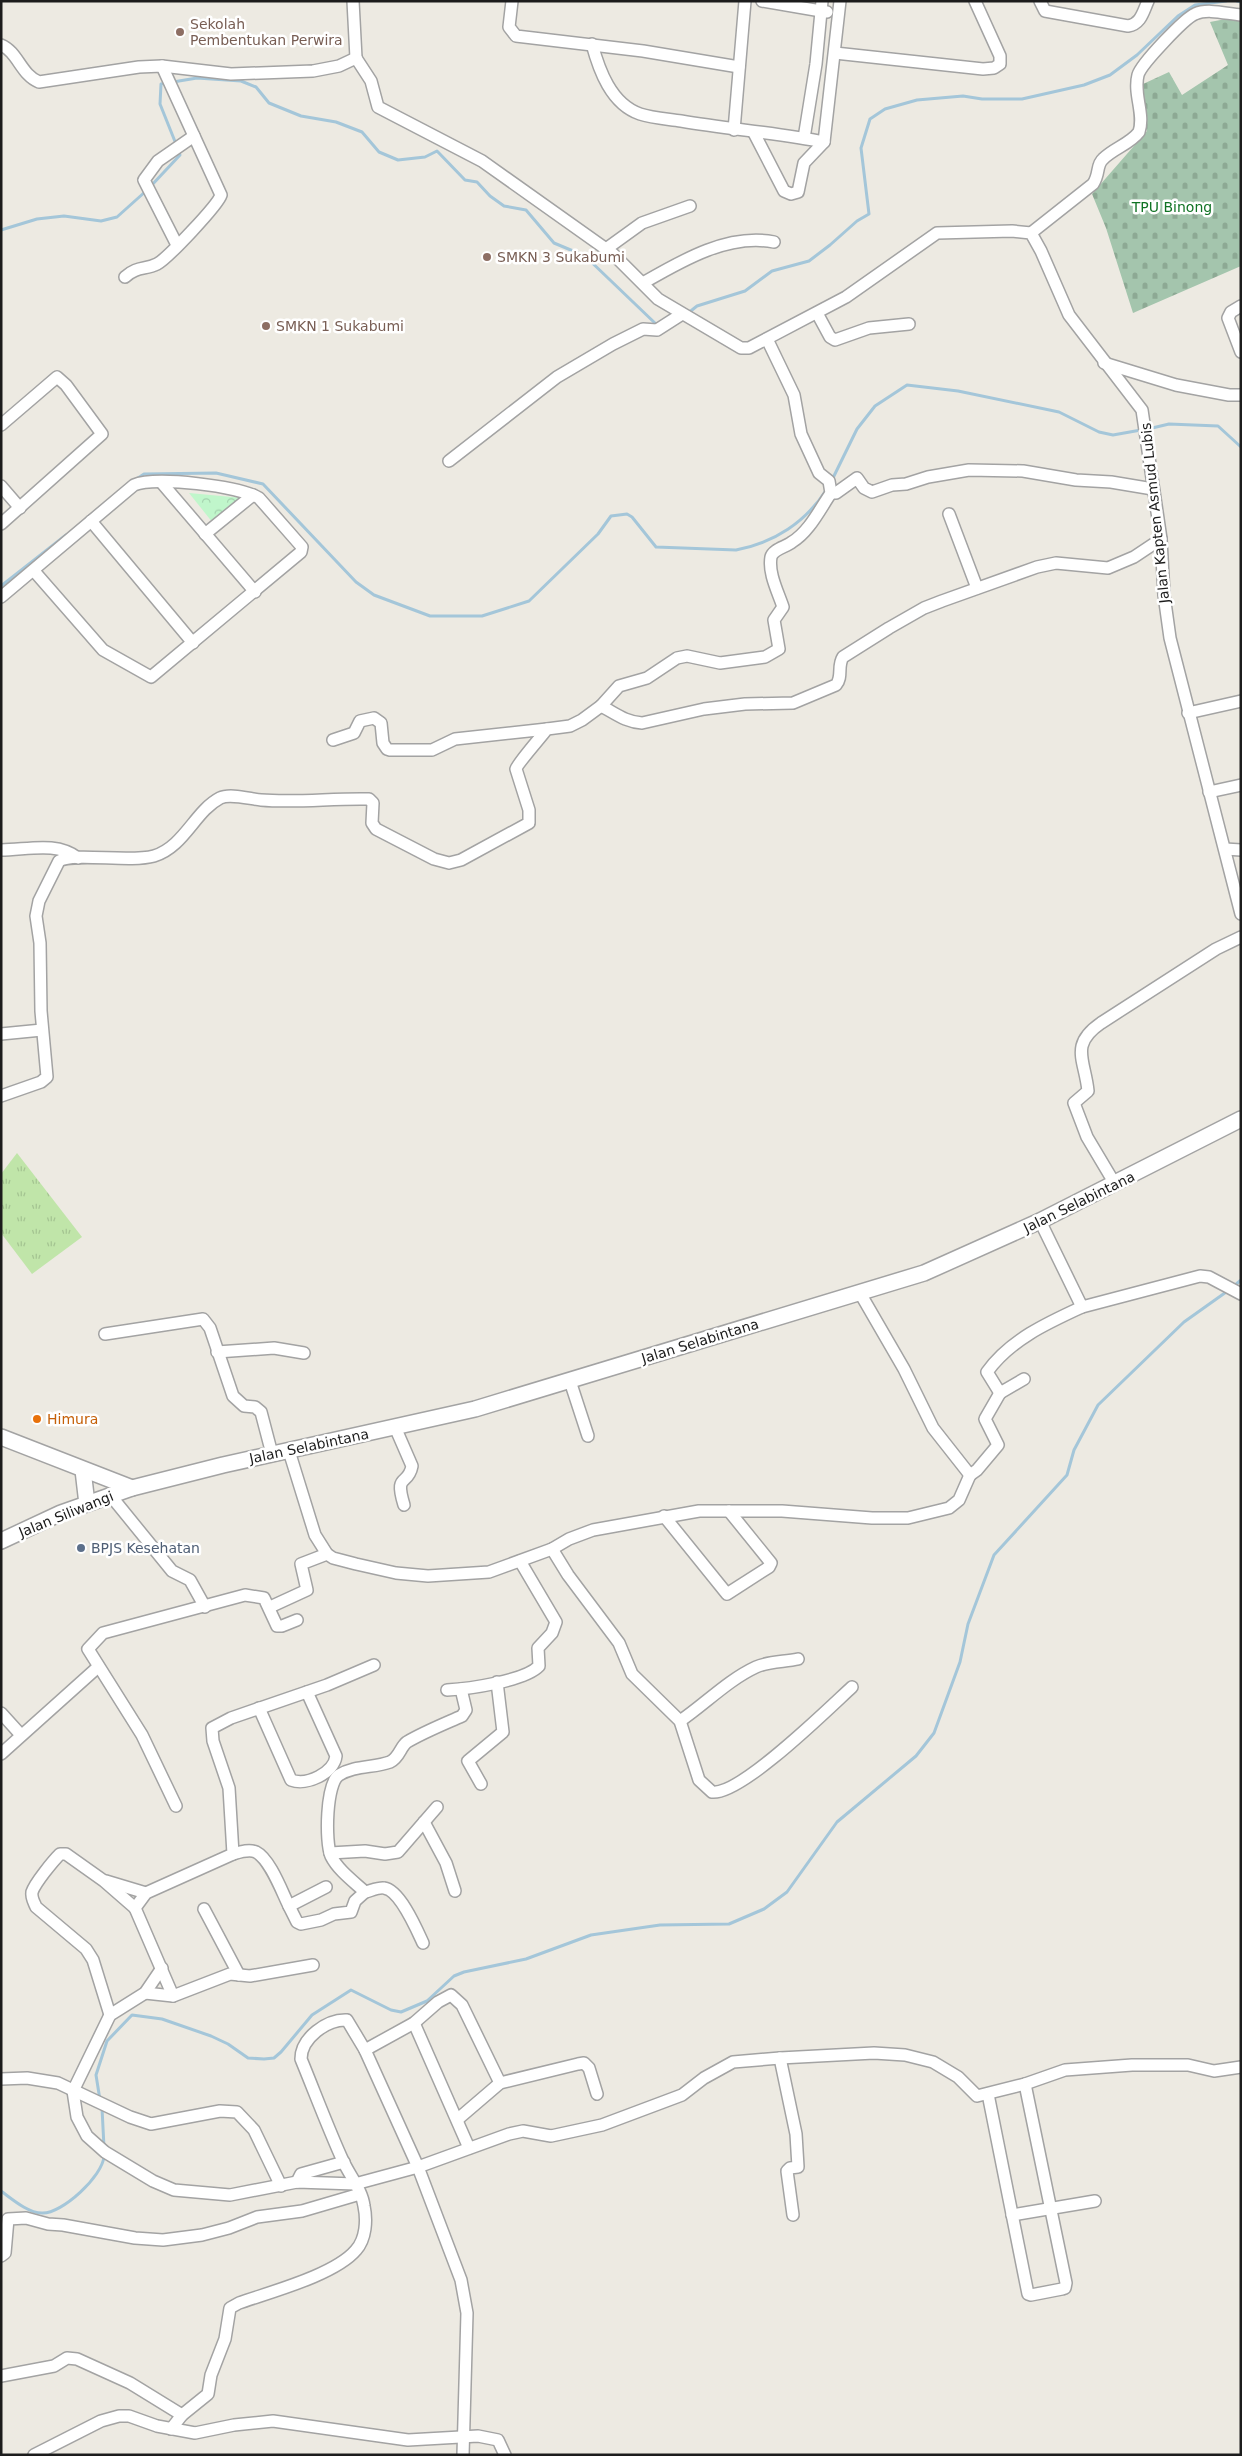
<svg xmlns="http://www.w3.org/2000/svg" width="1242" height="2456" font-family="'DejaVu Sans',sans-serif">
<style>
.grass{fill:url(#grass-tufts)}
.cemetery{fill:url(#cemetery-stones)}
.park{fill:url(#park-crowns)}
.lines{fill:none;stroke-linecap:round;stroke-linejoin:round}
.stream{stroke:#a4c6d9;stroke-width:3}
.minor-casing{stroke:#a3a3a3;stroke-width:14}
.tertiary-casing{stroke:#a3a3a3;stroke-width:18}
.minor{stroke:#fff;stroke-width:11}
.tertiary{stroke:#fff;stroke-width:15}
.education-dot{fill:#8d6e63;stroke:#fff;stroke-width:2}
.food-dot{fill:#e8710a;stroke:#fff;stroke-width:2}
.service-dot{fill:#5c6f8a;stroke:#fff;stroke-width:2}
.labels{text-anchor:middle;stroke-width:5;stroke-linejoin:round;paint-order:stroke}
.education-label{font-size:14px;fill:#785e54;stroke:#fff;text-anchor:start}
.park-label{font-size:14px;fill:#107324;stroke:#fff}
.street-label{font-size:14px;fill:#1c1c1c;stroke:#fff}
.food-label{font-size:14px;fill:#c56008;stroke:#fff;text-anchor:start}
.service-label{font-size:14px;fill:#4e5e75;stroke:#fff;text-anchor:start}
</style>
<defs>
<pattern id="grass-tufts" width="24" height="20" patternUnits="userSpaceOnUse" patternTransform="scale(1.25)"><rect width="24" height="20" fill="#c0e5a9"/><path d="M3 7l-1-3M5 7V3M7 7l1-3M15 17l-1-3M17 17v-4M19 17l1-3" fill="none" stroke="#a4c491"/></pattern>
<pattern id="cemetery-stones" width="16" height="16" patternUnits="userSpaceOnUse" patternTransform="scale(1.25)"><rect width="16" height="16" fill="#a4c5ad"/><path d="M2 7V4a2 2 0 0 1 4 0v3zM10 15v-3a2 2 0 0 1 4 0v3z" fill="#8da994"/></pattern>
<pattern id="park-crowns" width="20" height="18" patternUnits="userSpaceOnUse" patternTransform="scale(1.25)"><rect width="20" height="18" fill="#c0f6cb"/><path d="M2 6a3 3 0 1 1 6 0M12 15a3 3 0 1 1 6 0" fill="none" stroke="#a4d2ae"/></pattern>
</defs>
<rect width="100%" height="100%" fill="#edeae2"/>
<!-- grass -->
<path class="grass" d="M17,1153l65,84 -50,37 -31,-41v-59z"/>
<!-- cemetery -->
<path class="cemetery" d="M1241,16v250l-108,47 -27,-85 -14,-34 55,-63 -17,-41 39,-18 13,23 46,-30 -18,-43z"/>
<!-- park -->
<path class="park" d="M189,493l54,5 -30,25z"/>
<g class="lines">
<!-- stream -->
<g class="stream">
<path d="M1237,1l4,1"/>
<path d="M173,82l24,-4 44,3 15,6 13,16 32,13 35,6 26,10 17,20 19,8 27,-3 12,-6 28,29 12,2 13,14 14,10 22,4 28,33 31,13 72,69"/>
<path d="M166,83l-5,1 -1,20 16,40"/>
<path d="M150,187l30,-32 -2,-5"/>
<path d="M1,230l36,-11 27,-3 37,5 16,-4 29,-26"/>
<path d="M687,314l10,-8 48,-15 27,-20 37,-10 21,-16 27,-24 12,-7 -8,-66 9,-29 15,-10 32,-9 46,-4 19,3h40l62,-14 26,-10 27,-20 41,-39 17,-11 31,-4"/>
<path d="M1148,429l21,-5 49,2 23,21"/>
<path d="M135,480l9,-6 72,-1 47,11 93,98 18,13 56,21h52l47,-15 69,-67 13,-18 16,-2 5,3 24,30 80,3c38,-7 70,-28 91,-61"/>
<path d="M831,482l26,-53 18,-23 32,-21 51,6 101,21 40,20 14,3 28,-5"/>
<path d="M1,586l65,-51"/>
<path d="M1234,1286l7,-6"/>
<path d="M100,2100l-4,-25 11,-34 25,-26 30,4 49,17 17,8 20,14 16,1 10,-1 7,-6 31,-37 39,-25 40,20 10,2 26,-11 27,-25 10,-4 62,-13 65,-24 69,-10 69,-1 35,-15 23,-17 50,-70 79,-66 18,-23 26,-71 8,-38 26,-69 73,-80 7,-25 24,-45 86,-83 45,-32"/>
<path d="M102,2108l2,39"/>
<path d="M1,2191c11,8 27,22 41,22 20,1 61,-37 62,-57"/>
</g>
<defs>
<g id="minor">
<path d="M353,1l3,57"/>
<path d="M512,1l-3,26 7,9 127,15 96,16"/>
<path d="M762,1l65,11"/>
<path d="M1040,1l5,10 83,15c13,-2 15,-14 20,-25"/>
<path d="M592,44c7,26 19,60 48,70 12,4 28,5 41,7 47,8 96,12 143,21"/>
<path d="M1,45c17,7 20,30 38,37l100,-15 23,-1 69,8 82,-3 26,-5 17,-8"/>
<path d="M835,53l148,16 11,-1 6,-4v-8l-25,-55"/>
<path d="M356,58l15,23 7,26 104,54 131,93 45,45 83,49h8l97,-51 91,-64 75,-2 19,2 10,18 28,64 73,95 19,129 3,56 6,43 71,276"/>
<path d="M734,130l11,-129"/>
<path d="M754,133l30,58 7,3 7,-2 6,-29 20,-21 16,-141"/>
<path d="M804,138l12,-74 6,-63"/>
<path d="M1031,233l62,-49c7,-10 3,-19 10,-25 11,-11 27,-15 36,-27 6,-18 -6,-38 -1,-57 3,-11 47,-57 57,-61 13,-6 32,0 46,1"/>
<path d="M177,245l-33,-65 14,-19 36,-25"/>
<path d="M606,249l36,-26 48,-17"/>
<path d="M125,277c12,-11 20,-7 32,-13 10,-5 61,-59 64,-69l-59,-129"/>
<path d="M643,283c38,-22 85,-50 131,-41"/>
<path d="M1241,306l-10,6 -3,6 13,34"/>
<path d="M817,313l13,24 5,3 34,-12 40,-4"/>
<path d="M1104,363l72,22 53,10h12"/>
<path d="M1,425l56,-48 9,8 36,49 -101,90"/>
<path d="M449,461l108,-84 56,-33 30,-15 14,1 25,-16"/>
<path d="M161,482l94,110"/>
<path d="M1,486l19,22"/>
<path d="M831,493h5l21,-15 7,10 8,4 20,-7 14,-1 22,-7 41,-7 54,1 53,9 35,2 42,7"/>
<path d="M949,514l28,74"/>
<path d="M91,521l102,122"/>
<path d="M205,534l48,-39"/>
<path d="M1,597l133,-112c22,-9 105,1 125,13l43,49 -1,5 -150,125 -48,-27 -69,-79"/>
<path d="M601,706c14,7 24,16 41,17l62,-14 41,-5 48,-1 43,-18c7,-8 1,-19 7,-28l46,-29 35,-20 18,-7 95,-34 19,-4 52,5 26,-11 27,-18"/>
<path d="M1188,713l53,-12"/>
<path d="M333,740l21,-7 6,-12 14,-3 7,5 2,20 4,6 3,1h42l23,-11 92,-10"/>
<path d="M1209,792l32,-7"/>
<path d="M1225,849l16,1"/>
<path d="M1,850c26,0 55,-9 77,8"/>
<path d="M1,1034l41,-4"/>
<path d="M1,1096l40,-14 6,-5 -6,-66 -1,-68 -4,-27 3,-15 20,-40c16,-9 70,2 95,-5 30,-9 41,-45 66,-58 10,-5 30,1 41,2 36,3 72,-2 108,-1l4,4 -1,20 4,6 58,30 15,4 12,-3 68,-37v-13l-13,-41c1,-5 25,-32 31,-40l23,-3 12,-6 19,-14 18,-20 28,-8 30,-20 10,-2 33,7 45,-6 14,-8 -5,-29 9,-13c-5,-15 -15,-34 -12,-50 2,-8 15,-10 21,-15 17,-10 28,-33 39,-49l-2,-12 -10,-8 -18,-39 -7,-39 -27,-56"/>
<path d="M1115,1184l-28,-47 -13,-34 14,-12c-3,-31 -19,-46 13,-68l115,-74 25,-12"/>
<path d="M1040,1221l42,86 118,-31 9,1 32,17"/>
<path d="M860,1293l44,76 29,59 37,47 7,-5 21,-25 -13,-26 15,-26"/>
<path d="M105,1334l98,-15 7,9 23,68 11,10 11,1 6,5 11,42"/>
<path d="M217,1352l57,-4 30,5"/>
<path d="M1024,1379l-24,14 -13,-21c23,-32 60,-49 95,-65"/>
<path d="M570,1381l18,55"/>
<path d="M395,1427l17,39c-4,21 -18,6 -8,39"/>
<path d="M289,1451l26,84 12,19 6,4 23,6 40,9 32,3 61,-4 63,-23 17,-10 24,-9 106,-19h83l90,7h36l41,-10 10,-8 11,-25"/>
<path d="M111,1496l61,75 18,9 15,27"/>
<path d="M664,1516l63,78 42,-27 2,-4 -42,-52"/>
<path d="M552,1549l16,26 51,68 13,31 48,47 19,59 13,12c28,4 116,-83 140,-105"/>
<path d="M270,1607l37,-17 -6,-26 26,-10"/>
<path d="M447,1690c21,-1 78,-9 92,-24l-1,-18 14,-15 4,-11 -36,-61"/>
<path d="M259,1708l32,72c16,6 43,-7 45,-24l-29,-64"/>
<path d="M1,1713l20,22"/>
<path d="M680,1721c25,-17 48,-41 76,-54 13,-6 29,-5 42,-8"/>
<path d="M1,1754l97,-87"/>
<path d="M481,1784l-13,-23 35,-29 -6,-50"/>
<path d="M176,1806l-34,-71 -54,-86 15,-16 142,-38 19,3 13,28h5l15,-6"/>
<path d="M424,1822l22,41 9,28"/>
<path d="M330,1853l35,-2 20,3 13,-2 39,-45"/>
<path d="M233,1854c7,-2 16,-5 23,-2 14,7 26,40 33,54l37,-19"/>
<path d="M106,1881l40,12"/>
<path d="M365,1892c5,-1 14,-5 19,-4 16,2 33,42 39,55"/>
<path d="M289,1906l8,16 4,2 20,-4 13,-6 17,-2 4,-11 10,-9c-12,-11 -27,-22 -34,-36 -6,-14 -5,-73 8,-81 16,-10 35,-7 51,-13 10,-5 10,-15 17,-20 17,-10 37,-18 55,-26l4,-6 -5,-21"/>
<path d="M204,1909l35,66"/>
<path d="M162,1968l-17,25 -35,22 -37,76 4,26 10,19 18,16 48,29 21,9 56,5 67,-13 58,2 63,-17 91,-33 14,-3 28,5 51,-11 80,-30 22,-17 29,-16 47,-4 94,-5 31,2 28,7 25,15 19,19 48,-12 40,-14 67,-5h56l26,6 27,-4"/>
<path d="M145,1993l28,3 57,-22 20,2 63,-11"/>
<path d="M173,1996l-38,-88 11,-15 87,-39 -4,-66 -16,-47 -1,-13 19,-10 96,-33 47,-20"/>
<path d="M110,2015l-17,-55 -7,-11 -50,-42c-2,-5 -5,-9 -4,-15 3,-9 21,-31 28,-38h6l38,27 31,27"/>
<path d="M414,2023l55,125"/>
<path d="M365,2050l49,-27 24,-21 13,-7 11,10 38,78"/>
<path d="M780,2058l16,76 2,33 -8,1 -3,3 6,44"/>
<path d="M1,2079l26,-1 31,5 72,34 21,7 69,-13 17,1 17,18 27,56"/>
<path d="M988,2094l40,200 3,1 31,-6 3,-1 1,-5 -41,-199"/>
<path d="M458,2119l42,-36 78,-19 6,-1 5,5 8,26"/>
<path d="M297,2182l4,-8 43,-12"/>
<path d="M1012,2215l83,-14"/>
<path d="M1,2256l4,-3 3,-34 18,-1 22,6 15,1 72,13 28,2 39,-5 27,-7 28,-11 45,-6 58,-17"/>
<path d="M1,2376l53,-10 13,-8 10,1 53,24 52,32"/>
<path d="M171,2429l11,-14 26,-21 3,-19 14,-36 5,-31 9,-5c31,-11 96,-28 117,-53 10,-11 11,-30 8,-44 -2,-16 -14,-30 -21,-45 -15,-33 -28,-68 -42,-102 0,-21 26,-40 46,-39l18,30 53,117 43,113 6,33 -4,142"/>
<path d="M34,2455l67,-34 18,-5h10l28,10 38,7 39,-8 39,-4 135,19 70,-4 20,4 7,15"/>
</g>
<g id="tertiary">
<path d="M1,1437l131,51"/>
<path d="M83,1470l4,34"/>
<path d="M1,1541l60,-28 71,-25 91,-23 252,-56 449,-136 116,-52 201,-102"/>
</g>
</defs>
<!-- minor casing -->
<use href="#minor" class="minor-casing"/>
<!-- tertiary casing -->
<use href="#tertiary" class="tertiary-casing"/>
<!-- minor -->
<use href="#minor" class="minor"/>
<!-- tertiary -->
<use href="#tertiary" class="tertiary"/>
</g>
<!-- markers -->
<g class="education-dot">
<circle cx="180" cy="32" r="5"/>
<circle cx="487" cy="257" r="5"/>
<circle cx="266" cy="326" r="5"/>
</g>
<circle class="food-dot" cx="37" cy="1419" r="5"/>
<circle class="service-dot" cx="81" cy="1548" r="5"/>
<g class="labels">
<!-- education labels -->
<g class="education-label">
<text x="190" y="29">Sekolah<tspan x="190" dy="16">Pembentukan Perwira</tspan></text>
<text x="497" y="262">SMKN 3 Sukabumi</text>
<text x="276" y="331">SMKN 1 Sukabumi</text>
</g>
<!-- park labels -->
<g class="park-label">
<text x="1172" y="212">TPU Binong</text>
</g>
<!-- street labels -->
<g class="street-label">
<text transform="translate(1155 513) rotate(-96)" y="5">Jalan Kapten Asmud Lubis</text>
<text transform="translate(1079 1202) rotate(-26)" y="5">Jalan Selabintana</text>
<text transform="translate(700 1341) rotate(-17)" y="5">Jalan Selabintana</text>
<text transform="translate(309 1446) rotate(-12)" y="5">Jalan Selabintana</text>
<text transform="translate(66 1514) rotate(-22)" y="5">Jalan Siliwangi</text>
</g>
<!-- food labels -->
<g class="food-label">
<text x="47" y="1424">Himura</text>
</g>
<!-- service labels -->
<g class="service-label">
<text x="91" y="1553">BPJS Kesehatan</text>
</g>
</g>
<!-- border -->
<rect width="1242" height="2456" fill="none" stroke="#1c1c1c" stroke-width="5"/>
</svg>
